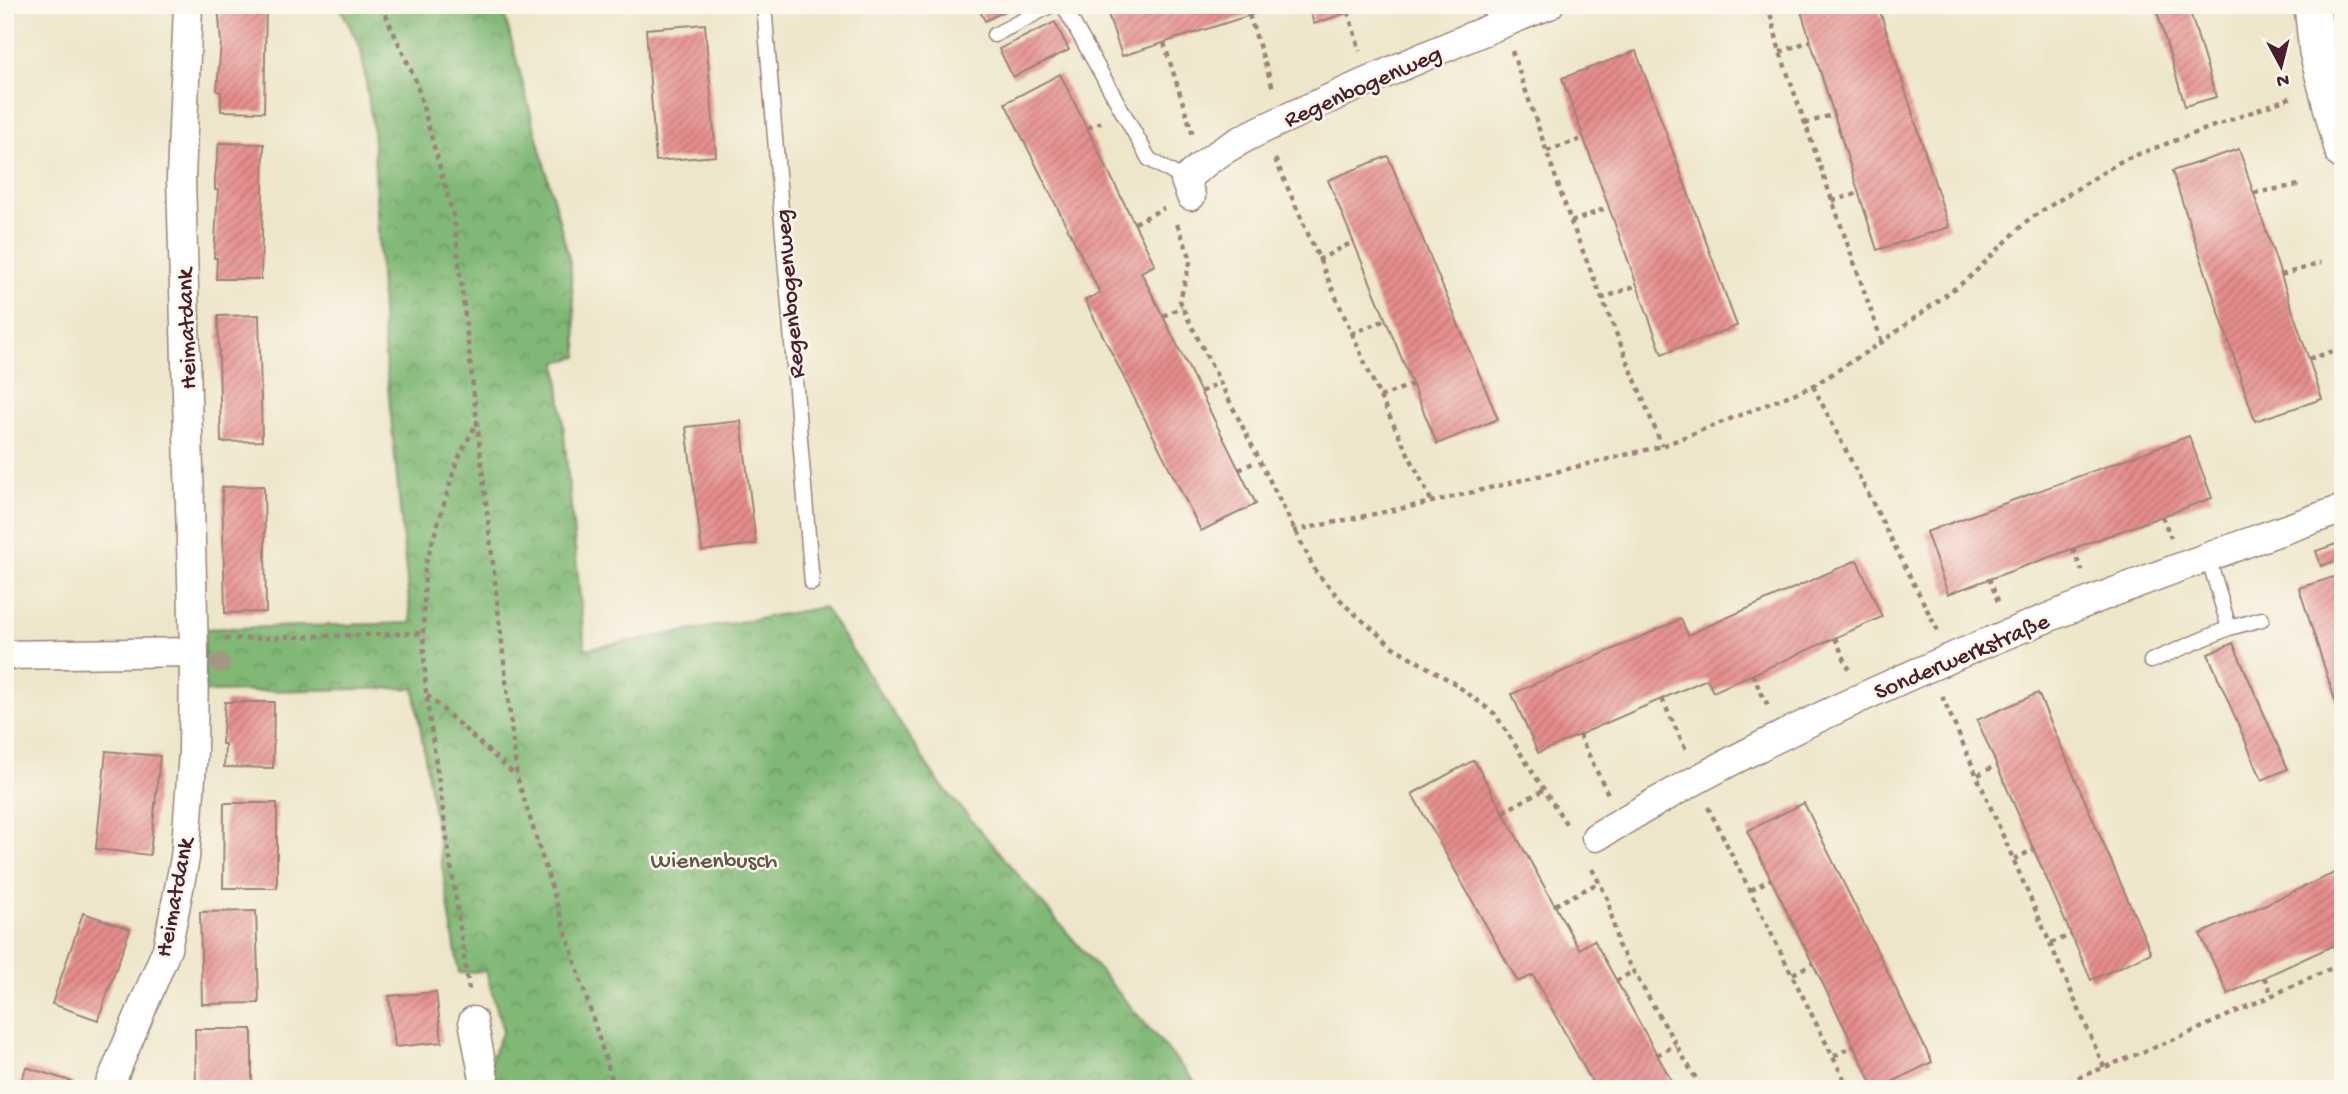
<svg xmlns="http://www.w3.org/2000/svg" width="2348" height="1094" font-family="'Gochi Hand',sans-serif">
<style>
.forest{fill:url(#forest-crowns);stroke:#656c50;stroke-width:2}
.building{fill:url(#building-hatch)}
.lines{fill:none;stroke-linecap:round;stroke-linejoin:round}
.service-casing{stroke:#9c827a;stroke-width:17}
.minor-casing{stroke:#9c827a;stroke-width:31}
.tertiary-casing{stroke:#9c827a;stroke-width:38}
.path{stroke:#9c827a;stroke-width:4.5;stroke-dasharray:5 5;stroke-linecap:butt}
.service{stroke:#fff;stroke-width:14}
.minor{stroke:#fff;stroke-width:28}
.tertiary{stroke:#fff;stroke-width:35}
.tree{fill:#a29782}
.labels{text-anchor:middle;stroke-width:5;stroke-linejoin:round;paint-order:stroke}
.street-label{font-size:24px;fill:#4a1f2b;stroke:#fbf7ec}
.park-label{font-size:24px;fill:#645647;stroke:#fbf7ec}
</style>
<defs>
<pattern id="forest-crowns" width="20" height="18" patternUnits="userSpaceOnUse" patternTransform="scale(1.75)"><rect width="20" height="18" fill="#80b874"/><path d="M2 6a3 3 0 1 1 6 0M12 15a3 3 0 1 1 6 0" fill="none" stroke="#6b955f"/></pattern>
<pattern id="building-hatch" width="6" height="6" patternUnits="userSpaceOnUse" patternTransform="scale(1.75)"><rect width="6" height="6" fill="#e58d8d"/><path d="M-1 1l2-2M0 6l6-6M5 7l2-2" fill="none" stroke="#bc7373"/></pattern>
</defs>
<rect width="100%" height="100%" fill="#fbf7ec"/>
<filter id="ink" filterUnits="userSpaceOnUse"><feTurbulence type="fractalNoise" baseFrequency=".0143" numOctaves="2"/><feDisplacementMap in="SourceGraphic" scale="14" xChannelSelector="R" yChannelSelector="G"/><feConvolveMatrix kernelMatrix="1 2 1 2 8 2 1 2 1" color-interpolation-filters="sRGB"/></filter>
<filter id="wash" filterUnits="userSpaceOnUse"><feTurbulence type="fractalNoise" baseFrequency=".00686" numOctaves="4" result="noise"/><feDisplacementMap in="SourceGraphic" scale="28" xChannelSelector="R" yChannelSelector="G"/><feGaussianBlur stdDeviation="1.57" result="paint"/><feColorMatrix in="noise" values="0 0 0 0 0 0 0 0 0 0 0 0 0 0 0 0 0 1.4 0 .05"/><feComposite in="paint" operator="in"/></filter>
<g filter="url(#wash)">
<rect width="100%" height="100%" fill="#eee6ca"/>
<!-- forest -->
<path class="forest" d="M339,5h163l68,257 8,95 -21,5 28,287 239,-42 113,173 264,309h-706l-5,-28 13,-30 -17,-60 -27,2 -45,-285 -210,4v-63l207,-6 -28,-289 -10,-205 -12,-80z"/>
<g id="blocks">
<!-- building -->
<g class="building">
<path d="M218,5h48l-2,107 -43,-1v-19l-4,-1 4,-48z"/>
<path d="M977,5h40l-32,16z"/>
<path d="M1105,5h174v1l-157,50z"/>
<path d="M1308,5h59v1l-53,18z"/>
<path d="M1799,5h79l71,222 -72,23z"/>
<path d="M2155,5h33l28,92 -31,9z"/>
<path d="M1055,22l14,28 -56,27 -14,-28z"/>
<path d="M705,24l11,132 -60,5 -10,-132z"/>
<path d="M1636,51l101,275 -75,28 -100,-276z"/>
<path d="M1060,74l95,191 -14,7 115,232 -55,27 -116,-231 15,-7 -95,-190z"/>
<path d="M219,143l45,1 -3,135h-45l1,-21h-3l4,-68h-3v-13z"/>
<path d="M2239,149l83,250 -67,22 -83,-250z"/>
<path d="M1388,156l110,263 -61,25 -109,-264z"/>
<path d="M259,315l3,126 -41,1 -3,-126z"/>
<path d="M741,421l15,123 -54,7 -16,-124z"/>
<path d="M2189,436l23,62 -264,96 -22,-62z"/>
<path d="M264,486l2,126 -41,1 -3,-126z"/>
<path d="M2336,544l5,15 -20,7 -5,-15z"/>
<path d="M1857,560l25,57 -169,75 -6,-13 -169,74 -26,-59 169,-75 7,16z"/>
<path d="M2343,574v148h-1l-43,-134z"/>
<path d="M2233,643l55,126 -26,11 -54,-126z"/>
<path d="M2038,693l113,260 -60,27 -114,-260z"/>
<path d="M225,702h49l-1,66 -49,-1 1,-23h-3z"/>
<path d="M106,751l54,5 -10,99 -54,-6z"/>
<path d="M1474,760l105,189 15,-9 82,149h-80l-63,-114 -15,7 -106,-188z"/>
<path d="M224,803h53v85h-54z"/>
<path d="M1804,803l128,259 -54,27h-3l-128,-258z"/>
<path d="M2343,869v72l-115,53 -28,-60z"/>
<path d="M256,911l3,92 -57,1 -2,-92z"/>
<path d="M83,913l47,16 -32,91 -46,-16z"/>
<path d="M436,992l6,50 -47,5 -6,-51z"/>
<path d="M195,1029h57v60h-56z"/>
<path d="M26,1067l47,15 -2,7h-52z"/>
</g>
</g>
</g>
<g filter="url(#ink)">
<use href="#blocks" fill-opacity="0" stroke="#9c827a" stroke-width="2"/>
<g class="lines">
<defs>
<g id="service">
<path d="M764,5l48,578"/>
<path d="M1063,5l86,154 36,21"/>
<path d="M994,35l58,-30"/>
<path d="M2208,556l21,72"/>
<path d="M2151,661l78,-33 33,-9"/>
</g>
<g id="minor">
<path d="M1191,196l-6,-16c40,-39 97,-59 148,-83 71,-32 143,-64 216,-92"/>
<path d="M5,655l189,-3"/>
<path d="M1596,837c234,-141 490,-239 747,-328"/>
<path d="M473,1021l13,68"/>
<path d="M108,1089l59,-140 18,-91 8,-106 1,-100 -13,-474 7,-173"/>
</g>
<path id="tertiary" d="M2312,5l5,47 26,100"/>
</defs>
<!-- service casing -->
<use href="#service" class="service-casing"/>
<!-- minor casing -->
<use href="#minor" class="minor-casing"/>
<!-- tertiary casing -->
<use href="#tertiary" class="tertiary-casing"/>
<!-- path -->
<g class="path">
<path d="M381,5l35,76 38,138 63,558 98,312"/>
<path d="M1768,5l12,47 102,290"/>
<path d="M1348,12l12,39"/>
<path d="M1249,15l25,76"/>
<path d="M1164,43l29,92"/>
<path d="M1512,51l59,171 91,224"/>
<path d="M1780,52l30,-11"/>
<path d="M1805,124l29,-10"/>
<path d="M1088,128l13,-6"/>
<path d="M1547,151l37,-13"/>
<path d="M1275,159l105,238 52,105"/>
<path d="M2254,193l45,-8"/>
<path d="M1832,201l27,-8"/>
<path d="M1571,222l38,-15"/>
<path d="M1135,223l29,-15"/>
<path d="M1177,224l14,35 -11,41 2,7 134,265 31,35 46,40 61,36 41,31 72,111"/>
<path d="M1318,260l35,-18"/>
<path d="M2281,275l40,-12"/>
<path d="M1601,299l36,-14"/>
<path d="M1163,316l19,-9"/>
<path d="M1351,334l34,-14"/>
<path d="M2309,359l34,-11"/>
<path d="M1813,386l125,245"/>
<path d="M1201,392l19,-10"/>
<path d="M1380,397l33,-13"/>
<path d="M1239,470l18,-9"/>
<path d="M2162,516l9,22"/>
<path d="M1293,531l139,-29 230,-56 151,-60 69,-44 87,-64 60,-59 94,-59 169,-63"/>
<path d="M2073,549l9,22"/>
<path d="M1989,578l10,26"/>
<path d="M1835,638l14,31"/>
<path d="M225,639l198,-6"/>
<path d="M1752,674l17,34"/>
<path d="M427,695l89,81"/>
<path d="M1942,696l162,371"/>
<path d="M1662,699l25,53"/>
<path d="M1579,735l29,59"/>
<path d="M1978,775l19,-10"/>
<path d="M1708,807l141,282"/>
<path d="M1503,812l42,-23"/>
<path d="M2014,859l19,-9"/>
<path d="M1592,869l16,30 10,46 84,144"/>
<path d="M1751,890l20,-11"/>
<path d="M1555,905l45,-23"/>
<path d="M2051,943l20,-8"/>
<path d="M1793,974l20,-11"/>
<path d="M2264,977l8,18"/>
<path d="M1616,981l18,-10"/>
<path d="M469,990l-43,-296 -3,-61 2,-67 32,-105 21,-41"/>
<path d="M1657,1055l19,-10"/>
<path d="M1834,1056l20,-10"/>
<path d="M2050,1089l135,-54 158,-72"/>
</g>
<!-- service -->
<use href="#service" class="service"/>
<!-- minor -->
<use href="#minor" class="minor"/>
<!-- tertiary -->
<use href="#tertiary" class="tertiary"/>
</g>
<!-- trees -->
<circle class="tree" cx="220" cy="663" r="10"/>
</g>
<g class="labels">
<!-- street labels -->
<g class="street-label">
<text transform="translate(1362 85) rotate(-24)" y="8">Regenbogenweg</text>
<text transform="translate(788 294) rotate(-95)" y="8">Regenbogenweg</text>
<text transform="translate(185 329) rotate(-92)" y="8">Heimatdank</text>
<text transform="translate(1961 655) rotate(-23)" y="8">Sonderwerkstraße</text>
<text transform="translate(173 897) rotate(-79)" y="8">Heimatdank</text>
</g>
<!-- park labels -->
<g class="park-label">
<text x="714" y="867">Wienenbusch</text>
</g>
</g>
<!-- margin -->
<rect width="2348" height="1094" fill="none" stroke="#fbf7ec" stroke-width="28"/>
<!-- north arrow -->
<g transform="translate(2281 66) rotate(173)" stroke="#fbf7ec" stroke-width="5" paint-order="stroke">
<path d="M0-5L12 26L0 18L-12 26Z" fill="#4a1f2b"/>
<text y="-10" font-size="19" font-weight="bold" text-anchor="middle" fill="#4a1f2b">N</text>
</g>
</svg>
